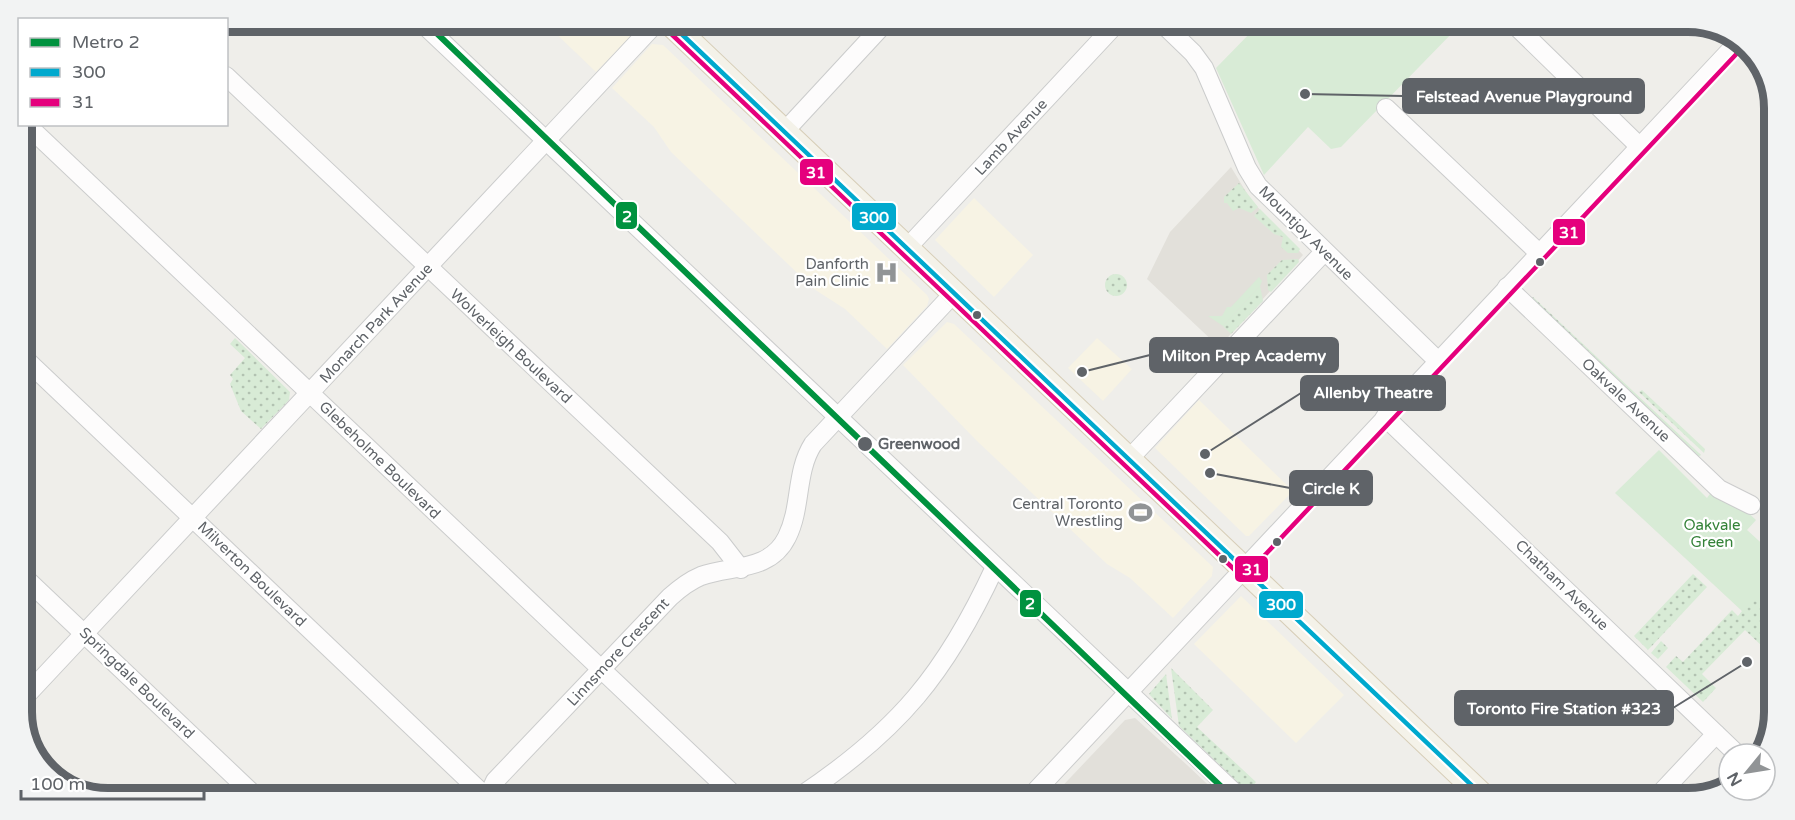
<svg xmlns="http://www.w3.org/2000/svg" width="1795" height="820" font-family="'Varela Round',sans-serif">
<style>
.commercial{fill:#f7f3e4}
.education{fill:#e2e0da}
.grass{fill:url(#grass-dots)}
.green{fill:#d8ebd6}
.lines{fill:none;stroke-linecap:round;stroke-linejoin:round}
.minor-casing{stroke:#cbcccc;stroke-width:20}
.major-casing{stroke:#d7ceb8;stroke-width:26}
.minor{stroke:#fdfcfc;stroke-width:18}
.major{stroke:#f4f2e9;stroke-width:24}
.bus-1-casing{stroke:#fff;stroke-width:9}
.bus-2-casing{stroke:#fff;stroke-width:9}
.bus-1{stroke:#00a9ce;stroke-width:4.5}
.bus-2{stroke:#e5007d;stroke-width:4.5}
.metro-1-casing{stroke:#fff;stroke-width:10}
.metro-1{stroke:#00923f;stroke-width:6}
.bus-dot{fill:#5f6368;stroke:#fff;stroke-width:2}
.labels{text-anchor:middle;stroke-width:4.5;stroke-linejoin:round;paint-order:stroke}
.street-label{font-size:15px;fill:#5f6368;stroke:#fff}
.poi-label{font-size:15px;fill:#5f6368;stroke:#fff;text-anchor:end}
.stop-label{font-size:15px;font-weight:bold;fill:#5f6368;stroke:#fff;text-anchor:start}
.park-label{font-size:15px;fill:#348238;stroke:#fff}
.rim{fill:none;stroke:#5f6368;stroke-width:8}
.leader{fill:none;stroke:#5f6368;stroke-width:2}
.callout-dot{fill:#5f6368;stroke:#fff;stroke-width:2}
.callout{fill:#5f6368;stroke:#5f6368;stroke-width:2}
.callout-label{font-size:16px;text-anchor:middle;font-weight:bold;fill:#fff}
.line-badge{stroke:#fff;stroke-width:2}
.badge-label{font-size:16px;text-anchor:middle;font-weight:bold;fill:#fff}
</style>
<defs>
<pattern id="grass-dots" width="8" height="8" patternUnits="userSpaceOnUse" patternTransform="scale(1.5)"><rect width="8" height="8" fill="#d8ebd6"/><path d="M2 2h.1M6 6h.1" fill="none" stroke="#b2c2b1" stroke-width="1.8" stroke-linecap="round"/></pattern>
</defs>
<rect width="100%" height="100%" fill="#efeeea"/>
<!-- commercial -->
<g class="commercial">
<path d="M535,23h102v1l-2,8 -39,40 -45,-43z"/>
<path d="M652,44l11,1 264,250 2,4 -2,7 -40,43 -42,-40 -31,-20 -143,-137 -17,-25 -42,-39z"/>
<path d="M974,198l59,57 -39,42 -59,-57z"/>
<path d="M947,322l7,2 259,243 -1,9 -39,42 -43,-40 -23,-14 -130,-123 -74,-76z"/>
<path d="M1097,338l35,31 -29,32 -35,-33z"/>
<path d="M1199,400l94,91 -44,45h-3l-91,-88z"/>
<path d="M1241,596l103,99 -48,48 -102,-99z"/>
</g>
<!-- education -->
<g class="education">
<path d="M1231,167l20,33 52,55 -84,92 -72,-68 23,-47z"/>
<path d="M1135,718l52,47 34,32 -168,-1 72,-76z"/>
</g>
<!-- grass -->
<g class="grass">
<path d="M1239,183l19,24 -7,6 -12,-5 -6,3 -6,-8h-3v-6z"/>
<path d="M1260,209l40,40 -2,4h-10l-7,-6 2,-10 -9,-3 -20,-18z"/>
<path d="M1298,259l1,3 -28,30 -3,-2 -1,-15 15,-15z"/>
<circle cx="1116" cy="285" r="11"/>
<path d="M1260,286l3,15 -32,33 -8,-8z"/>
<path d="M1533,297l168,158 -3,2 -167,-158z"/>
<path d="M235,338l55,54 -1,8 -28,29 -20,-18 -11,-27 3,-5 -3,-4 15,-17 -15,-14z"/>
<path d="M1642,390l63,59 -1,4 -65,-61z"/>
<path d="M1693,574l14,13 -59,63 -14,-14z"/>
<path d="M1725,578l44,24 -1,40 -5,5 -18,-17 -43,44 14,14 -13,14 -37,-35 10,-11 7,6 49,-52 6,6 4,-5z"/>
<path d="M1661,641l7,7 -10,11 -7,-6z"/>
<path d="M1171,668l42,42 -16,17 59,55 -8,10 -69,-66z"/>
<path d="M1166,674l6,45 -23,-25z"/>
</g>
<!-- green -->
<g class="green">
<path d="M1257,26l201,1 -117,120 -10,2 -23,-22 -44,48 -48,-107z"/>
<path d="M1259,277l3,4 -2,5 -37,40 -15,-10h14l5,-9h4z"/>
<path d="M1659,450l48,48 5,-7 32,18 12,11 -9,10 22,20v58l-13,-12 -14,15 -127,-118z"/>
</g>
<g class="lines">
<defs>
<g id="minor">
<path d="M421,22l818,775"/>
<path d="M1164,25l29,28 11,15 43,100 11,18 180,175"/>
<path d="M1517,27l121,118"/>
<path d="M226,76l494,466 21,27"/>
<path d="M1386,108l153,145"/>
<path d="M26,124l708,671"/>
<path d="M784,132l100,-108"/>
<path d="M907,248l208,-223"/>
<path d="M1507,287l212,202 32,16"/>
<path d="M21,355l462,439"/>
<path d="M1385,417l352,337"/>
<path d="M1129,459l195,-207"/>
<path d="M21,574l231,219"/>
<path d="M21,701l635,-678"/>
<path d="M489,794l6,-13 175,-184c10,-9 19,-16 31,-21 30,-11 69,-4 86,-39 15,-30 8,-65 26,-93l141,-151"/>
<path d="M802,795c97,-65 144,-122 193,-228"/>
<path d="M1031,796l707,-754"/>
<path d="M1655,799l61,-65"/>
</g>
<path id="major" d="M670,23l815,775"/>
</defs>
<!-- minor casing -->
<use href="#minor" class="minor-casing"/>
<!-- major casing -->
<use href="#major" class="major-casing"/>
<!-- minor -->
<use href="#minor" class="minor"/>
<!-- major -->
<use href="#major" class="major"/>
<defs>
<path id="bus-1" d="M670,23l815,775"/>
<path id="bus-2" d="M665,28l573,545 5,2 5,-2 495,-526"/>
</defs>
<!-- bus-1 casing -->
<use href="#bus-1" class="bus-1-casing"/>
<!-- bus-2 casing -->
<use href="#bus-2" class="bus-2-casing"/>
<!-- bus-1 -->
<use href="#bus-1" class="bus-1"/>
<!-- bus-2 -->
<use href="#bus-2" class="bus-2"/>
<defs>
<path id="metro-1" d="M425,22l807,775"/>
</defs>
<!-- metro-1 casing -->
<use href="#metro-1" class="metro-1-casing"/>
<!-- metro-1 -->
<use href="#metro-1" class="metro-1"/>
</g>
<!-- icons -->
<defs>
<symbol id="hospital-bare" viewBox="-9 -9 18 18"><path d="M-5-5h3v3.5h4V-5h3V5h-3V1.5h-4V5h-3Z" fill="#919496" stroke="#fff" stroke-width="2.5" paint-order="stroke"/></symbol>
<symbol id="stadium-bare" viewBox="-9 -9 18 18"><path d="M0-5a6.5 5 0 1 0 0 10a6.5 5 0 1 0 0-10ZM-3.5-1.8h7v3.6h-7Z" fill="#919496" stroke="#fff" stroke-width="2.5" paint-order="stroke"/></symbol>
</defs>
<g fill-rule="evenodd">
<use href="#hospital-bare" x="870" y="256" width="33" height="33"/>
<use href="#stadium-bare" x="1124" y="496" width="33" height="33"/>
</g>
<!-- markers -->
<g class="bus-dot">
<circle cx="1540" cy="262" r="5"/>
<circle cx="977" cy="315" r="5"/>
<circle cx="865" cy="444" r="8"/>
<circle cx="1277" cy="542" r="5"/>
<circle cx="1223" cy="559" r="5"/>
</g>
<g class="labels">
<!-- street labels -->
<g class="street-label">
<text transform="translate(1011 137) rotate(-47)" y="5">Lamb Avenue</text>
<text transform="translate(1306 233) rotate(45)" y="5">Mountjoy Avenue</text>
<text transform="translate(376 323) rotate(-47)" y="5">Monarch Park Avenue</text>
<text transform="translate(511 346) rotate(43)" y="5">Wolverleigh Boulevard</text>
<text transform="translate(1626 400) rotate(43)" y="5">Oakvale Avenue</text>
<text transform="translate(380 460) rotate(44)" y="5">Glebeholme Boulevard</text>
<text transform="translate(252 574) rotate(44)" y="5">Milverton Boulevard</text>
<text transform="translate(1562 585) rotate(44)" y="5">Chatham Avenue</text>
<text transform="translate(618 652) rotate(-47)" y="5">Linnsmore Crescent</text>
<text transform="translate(137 683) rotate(44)" y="5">Springdale Boulevard</text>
</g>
<!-- poi labels -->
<g class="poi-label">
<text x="869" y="269">Danforth<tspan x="869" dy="17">Pain Clinic</tspan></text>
<text x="1123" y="509">Central Toronto<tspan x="1123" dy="17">Wrestling</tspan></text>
</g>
<!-- stop labels -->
<g class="stop-label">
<text x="878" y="449">Greenwood</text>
</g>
<!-- park labels -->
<g class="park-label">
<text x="1712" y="530">Oakvale<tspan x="1712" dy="17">Green</tspan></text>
</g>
</g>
<!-- crop -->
<path d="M0 0H1795V820H0ZM108 32H1688A76 76 0 0 1 1764 108V712A76 76 0 0 1 1688 788H108A76 76 0 0 1 32 712V108A76 76 0 0 1 108 32Z" fill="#f2f3f3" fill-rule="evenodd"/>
<path class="rim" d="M108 32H1688A76 76 0 0 1 1764 108V712A76 76 0 0 1 1688 788H108A76 76 0 0 1 32 712V108A76 76 0 0 1 108 32Z"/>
<!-- callouts -->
<path class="leader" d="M1305 94L1403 96M1082 372L1150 355M1205 454L1301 393M1210 473L1290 488M1747 662L1673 708"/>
<g class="callout-dot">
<circle cx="1305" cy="94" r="6"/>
<circle cx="1082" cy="372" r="6"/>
<circle cx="1205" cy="454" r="6"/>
<circle cx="1210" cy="473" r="6"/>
<circle cx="1747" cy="662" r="6"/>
</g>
<g class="callout">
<rect x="1403" y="79" width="241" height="34" rx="6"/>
<rect x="1150" y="338" width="188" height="34" rx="6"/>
<rect x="1301" y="376" width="144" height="34" rx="6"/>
<rect x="1290" y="471" width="82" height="34" rx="6"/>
<rect x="1455" y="691" width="218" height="34" rx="6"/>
</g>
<g class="callout-label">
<text x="1524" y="102">Felstead Avenue Playground</text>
<text x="1244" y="361">Milton Prep Academy</text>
<text x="1373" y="398">Allenby Theatre</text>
<text x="1331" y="494">Circle K</text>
<text x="1564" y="714">Toronto Fire Station #323</text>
</g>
<g class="line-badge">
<rect x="799" y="158" width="35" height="28" rx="6" fill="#e5007d"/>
<rect x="615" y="201" width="23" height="29" rx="6" fill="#00923f"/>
<rect x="851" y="202" width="46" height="29" rx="6" fill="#00a9ce"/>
<rect x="1552" y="218" width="34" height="28" rx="6" fill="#e5007d"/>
<rect x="1234" y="555" width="35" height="28" rx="6" fill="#e5007d"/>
<rect x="1019" y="589" width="23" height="29" rx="6" fill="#00923f"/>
<rect x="1258" y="590" width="46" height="29" rx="6" fill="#00a9ce"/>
</g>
<g class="badge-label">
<text x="816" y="178">31</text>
<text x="627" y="222">2</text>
<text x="874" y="223">300</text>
<text x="1569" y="238">31</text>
<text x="1252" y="575">31</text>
<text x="1030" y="609">2</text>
<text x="1281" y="610">300</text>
</g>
<!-- legend -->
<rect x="18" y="18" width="210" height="108" fill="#ffffff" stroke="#bfc1c3" stroke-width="1.5"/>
<rect x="30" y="38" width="30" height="9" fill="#00923f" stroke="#bfc1c3" stroke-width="1.5"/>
<text x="72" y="48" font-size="18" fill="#5f6368">Metro 2</text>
<rect x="30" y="68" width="30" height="9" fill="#00a9ce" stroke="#bfc1c3" stroke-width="1.5"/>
<text x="72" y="78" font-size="18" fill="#5f6368">300</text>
<rect x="30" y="98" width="30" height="9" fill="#e5007d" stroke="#bfc1c3" stroke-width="1.5"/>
<text x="72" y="108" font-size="18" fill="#5f6368">31</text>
<!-- north arrow -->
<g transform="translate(1747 772) rotate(240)"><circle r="28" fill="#ffffff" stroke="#bfc1c3" stroke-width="1.5"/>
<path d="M0-4.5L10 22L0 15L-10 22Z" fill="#919496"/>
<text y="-9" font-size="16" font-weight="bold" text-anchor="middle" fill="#5f6368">N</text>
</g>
<!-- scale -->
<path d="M21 790v9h183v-9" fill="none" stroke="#5f6368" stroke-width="3"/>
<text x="30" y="790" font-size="18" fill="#5f6368" stroke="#ffffff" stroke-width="4.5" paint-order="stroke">100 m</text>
</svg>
